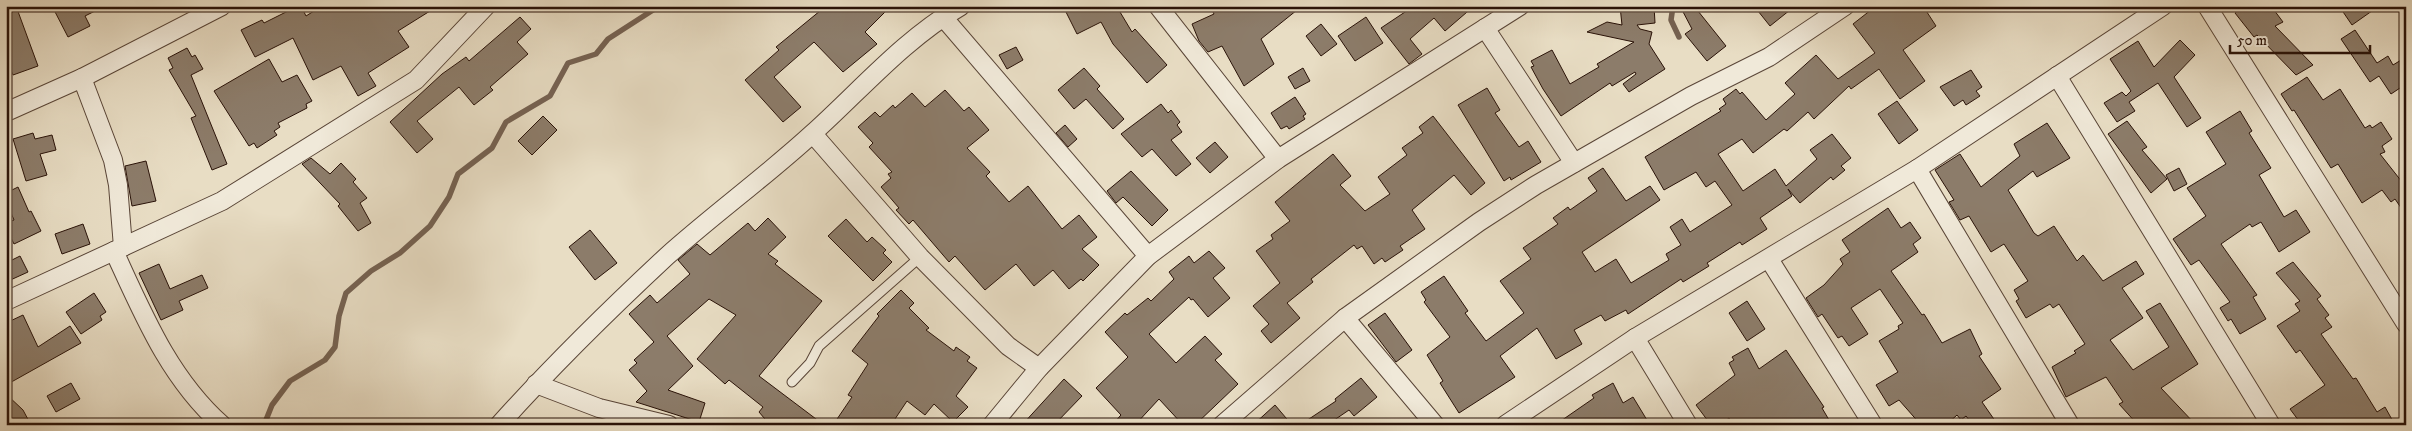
<svg xmlns="http://www.w3.org/2000/svg" width="2412" height="431" font-family="'IM FELL DW Pica',serif">
<style>
.lines{fill:none;stroke-linecap:round;stroke-linejoin:round}
.stream{stroke:#756252;stroke-width:5.5}
.building{fill:#8c7c6a;stroke:#291208}
.service-casing{stroke:#594537;stroke-width:11}
.minor-casing{stroke:#594537;stroke-width:20}
.service{stroke:#f0e9d9;stroke-width:9}
.minor{stroke:#f0e9d9;stroke-width:18}
</style>
<rect width="100%" height="100%" fill="#e8ddc4"/>
<filter id="stains"><feTurbulence type="fractalNoise" baseFrequency=".004" numOctaves="4"/><feColorMatrix values="0 0 0 0 .2 0 0 0 0 .09 0 0 0 0 .02 0 0 0 .5 -.17"/></filter>
<radialGradient id="worn" r=".72"><stop offset=".6" stop-color="#630" stop-opacity="0"/><stop offset="1" stop-color="#630" stop-opacity=".3"/></radialGradient>
<g class="lines">
<!-- stream -->
<g class="stream">
<path d="M1673,6l-2,14 8,17"/>
<path d="M264,425l8,-20 18,-24 35,-21 10,-13 4,-31 7,-23 25,-22 29,-18 30,-27 19,-29 9,-23 34,-26 14,-26 44,-26 18,-33 28,-9 12,-15 45,-29 11,-4"/>
</g>
</g>
<!-- building -->
<g class="building">
<path d="M6,6h10l22,60 -25,9 -7,-17z"/>
<path d="M52,6h53l-20,10 5,10 -22,11z"/>
<path d="M298,6h3l5,10 16,-10h116l-40,25 11,16 -41,26 8,13 -18,10 -17,-30 -28,14 -20,-42 -38,19 -14,-27 21,-10 2,3z"/>
<path d="M826,6h65l-26,26 12,12 -34,28 -29,-30 -40,35 27,30 -18,15 -38,-42 34,-30 -3,-3z"/>
<path d="M1063,6h69l-12,6 12,20 3,-3 32,36 -20,18 -34,-39 -12,-22 -24,12z"/>
<path d="M1210,6h92l-41,33 13,25 -30,22 -22,-40 -14,6 -9,-11 -7,-17 22,-10z"/>
<path d="M1414,6h60l-29,25 -11,-13 -24,21 12,15 -13,10 -28,-36z"/>
<path d="M1620,6h34l1,17 -18,2 3,4 12,3 -3,12 16,25 -36,23 -6,-8 13,-10 -1,-2 -23,14 -2,-3 -49,33 -18,-27 -12,-22 3,-1 -3,-5 21,-11 18,34 29,-17 -2,-3 37,-22 -47,-10 20,-10 15,3z"/>
<path d="M1680,6h14l32,40 -19,15 -22,-27 7,-5z"/>
<path d="M1754,6h41l-25,20z"/>
<path d="M1876,6h47l13,20 -33,24 22,31 -25,18 -21,-30 -28,20 -2,-3 -35,33 -6,-7 -21,19 -3,-2 -31,24 -11,-14 -24,15 25,37 32,-22 11,17 31,-27 -7,-9 22,-16 19,24 -10,8 4,4 -12,10 -2,-3 -31,26 -12,-14 4,7 -32,22 7,11 -25,16 -2,-3 -33,21 2,3 -26,16 -2,-3 -53,35 -2,-4 -21,11 -4,-6 -27,15 8,14 -26,15 -19,-31 -37,28 15,21 -56,36 -19,-30 3,-2 -16,-26 23,-18 -26,-35 2,-2 -5,-8 23,-16 24,35 -3,2 21,28 38,-28 -24,-32 31,-22 -8,-11 35,-24 -5,-6 15,-11 2,3 27,-19 -9,-13 15,-10 23,33 24,-15 10,14 -78,52 13,20 21,-13 15,24 38,-23 -3,-6 15,-9 -11,-18 12,-8 8,13 42,-27 -17,-24 -9,6 -10,-15 -32,18 -19,-33 76,-46 -2,-2 7,-5 -3,-5 13,-10 4,5 2,-2 24,28 29,-26 -10,-11 31,-28 22,24 37,-26 -22,-29z"/>
<path d="M2243,6h28l12,16 -8,4 38,39 -17,10 -39,-40 -3,2 -19,-24z"/>
<path d="M2339,6h40l-27,19z"/>
<path d="M520,17l11,12 -14,13 11,12 -38,33 3,3 -19,15 -15,-18 -42,34 16,18 -16,14 -27,-31 52,-48 24,-17 3,4z"/>
<path d="M1366,17l17,26 -28,18 -17,-25z"/>
<path d="M1321,24l16,20 -16,12 -15,-20z"/>
<path d="M2355,30l22,33 11,-7 5,9 13,-8v27l-15,10 -12,-18 -9,6 -29,-43z"/>
<path d="M2180,40l15,15 -21,22 27,41 -14,9 -29,-44 -29,19 6,9 -18,11 -13,-19 18,-11 4,4 5,-5 -21,-32 28,-18 16,26z"/>
<path d="M1016,47l7,13 -16,9 -8,-14z"/>
<path d="M187,48l5,9 3,-2 8,14 -12,6 36,89 -15,6 -21,-52 5,-2 -27,-46 4,-2 -5,-10z"/>
<path d="M269,59l13,23 15,-7 15,26 -6,3 1,4 -29,15 2,4 -6,4 3,4 -20,13 -3,-5 -5,3 -35,-55z"/>
<path d="M1084,68l16,18 -3,3 27,30 -11,10 -27,-30 -12,10 -16,-19z"/>
<path d="M1303,68l7,13 -15,8 -7,-12z"/>
<path d="M1971,70l11,17 -6,4 4,5 -14,9 -3,-5 -9,6 -14,-19z"/>
<path d="M2307,77l16,23 17,-11 25,39 5,-3 2,3 9,-6 11,17 -10,7 3,6 -5,2 26,33v28l-11,-16 -4,3 -9,-12 -20,13 -24,-39 -7,4 -37,-58 -2,1 -11,-17z"/>
<path d="M1487,88l13,22 -5,3 24,34 9,-6 13,21 -30,18 -1,-3 -6,4 -46,-76z"/>
<path d="M945,90l19,21 5,-4 20,23 -22,18 23,24 -4,4 23,26 19,-16 34,43 17,-14 18,22 -15,12 17,16 -16,16 -2,-2 -12,10 -16,-19 -19,16 -18,-22 -31,26 -30,-34 -6,6 -36,-42 -4,4 -13,-14 3,-2 -18,-21 10,-9 -3,-4 4,-2 -23,-25 4,-4 -15,-16 17,-15 5,5 13,-12 2,3 17,-15 13,14z"/>
<path d="M1295,97l11,17 -3,2 2,3 -16,10 -2,-3 -6,3 -10,-16z"/>
<path d="M1897,101l21,29 -19,14 -21,-30z"/>
<path d="M1161,104l7,9 3,-3 9,12 -3,3 5,7 -11,8 20,24 -15,12 -24,-27 -10,8 -21,-23z"/>
<path d="M2240,111l12,20 -3,2 22,35 -12,7 25,42 12,-7 14,22 -31,20 -18,-30 -9,5 -2,-3 -29,20 36,51 -4,2 13,22 -26,15 -9,-15 -3,2 -8,-13 10,-6 -31,-42 -8,5 -18,-26 33,-23 -19,-28 39,-24 -20,-32z"/>
<path d="M543,116l14,14 -25,25 -14,-14z"/>
<path d="M1433,116l52,67 -14,12 -17,-20 -42,35 13,19 -25,17 3,4 -18,12 -3,-4 -8,6 -12,-18 -5,3 -3,-4 -43,34 2,3 -26,21 13,15 -29,25 -10,-12 8,-7 -16,-18 27,-23 -24,-32 17,-12 -2,-4 19,-14 -15,-19 58,-48 18,22 -11,9 25,26 25,-17 -12,-17 29,-22 -5,-7 21,-15 -4,-6z"/>
<path d="M2127,121l20,26 -5,3 25,29 -16,14 -43,-59z"/>
<path d="M2047,123l23,35 -33,19 -4,-6 -25,19 26,43 4,3 16,-10 23,35 6,-6 20,26 33,-20 8,13 -22,14 21,30 -33,22 23,30 36,-23 -23,-36 14,-8 38,61 -37,24 35,37h-58l-19,-21 4,-2 -17,-25 -40,20 -14,-30 24,-14 -2,-2 11,-7 -26,-40 -6,4 -3,-4 -24,14 -10,-17 3,-2 -5,-9 14,-9 -24,-37 -13,8 -22,-36 -9,4 -11,-18 5,-2 -19,-30 25,-16 21,33 39,-31 -6,-12z"/>
<path d="M1065,125l12,14 -9,8 -12,-14z"/>
<path d="M33,133l2,6 17,-4 4,15 -16,4 7,21 -21,6 -13,-42z"/>
<path d="M1215,142l13,15 -18,16 -14,-15z"/>
<path d="M311,158l19,16 11,-11 15,16 -3,3 14,16 -7,5 11,20 -13,8 -20,-25 2,-2 -38,-40z"/>
<path d="M146,161l10,40 -24,5 -7,-40z"/>
<path d="M2179,168l8,16 -13,7 -8,-16z"/>
<path d="M1131,171l37,39 -16,16 -29,-29 -7,6 -9,-12z"/>
<path d="M18,187l11,25 2,-1 10,20 -27,13 -8,-16v-5l8,-3 -8,-19v-8z"/>
<path d="M1888,208l13,20 9,-6 11,16 -8,6 5,8 -27,19 31,44 2,-1 18,29 28,-14 12,25 -3,2 22,33 -19,13 16,23h-25l-7,-9 -5,4 -4,-5 -11,10h-25l-22,-25 -10,6 -13,-21 22,-13 -19,-31 20,-12 -1,-3 5,-3 -23,-34 -29,19 17,26 -19,12 -7,-10 -4,2 -16,-24 -4,3 -12,-19 18,-13 19,-21 -3,-5 10,-7 -8,-12z"/>
<path d="M768,218l18,19 -18,17 10,7 -3,3 47,37 -63,75 65,49h-54l-11,-13 4,-5 -34,-27 -4,4 -28,-25 39,-44 -27,-16 -42,37 26,30 -25,24 37,13 -6,19 -63,-20 11,-11 -18,-21 8,-7 -3,-3 20,-18 -25,-28 21,-19 7,8 33,-29 -12,-14 19,-16 13,11 38,-32 7,8z"/>
<path d="M846,219l21,23 5,-5 14,13 -3,3 9,9 -19,19 -45,-45z"/>
<path d="M83,224l7,20 -28,10 -7,-20z"/>
<path d="M590,230l27,33 -22,17 -26,-33z"/>
<path d="M1209,251l16,17 -12,10 17,20 -22,19 -15,-18 -2,1 -2,-3 -40,37 27,29 29,-27 17,18 -7,6 23,24 -43,41h-12l-24,-26 -24,26h-23l9,-10 -25,-27 32,-31 -23,-25 20,-19 2,2 21,-17 3,3 23,-22 -5,-7 20,-16 5,7z"/>
<path d="M20,256l8,16 -22,10v-19z"/>
<path d="M2293,262l28,34 -4,3 12,16 -4,3 7,9 -11,7 32,45 3,-1 21,34 8,-5 10,18h-93l-12,-16 35,-24 -25,-35 -4,3 -19,-27 23,-15 -5,-7 5,-3 -24,-28z"/>
<path d="M159,264l11,25 32,-14 6,13 -29,13 4,9 -22,10 -22,-47z"/>
<path d="M901,290l13,13 -5,5 20,20 -3,2 28,21 2,-4 14,10 -3,4 10,7 -21,28 12,11 -15,15 -19,-18 -9,11 -18,-14 -16,24h-58l19,-28 -4,-2 20,-31 -16,-13 27,-35 -2,-2z"/>
<path d="M94,293l12,19 -6,4 2,4 -21,14 -15,-22z"/>
<path d="M1747,301l18,28 -18,12 -18,-28z"/>
<path d="M1385,313l27,37 -16,12 -28,-37z"/>
<path d="M23,315l15,32 32,-21 11,17 -75,42v-62z"/>
<path d="M1748,348l11,21 27,-19 38,57 -2,1 10,17h-98l-5,-7 -9,7h-9l-15,-20 39,-30 -6,-12 5,-3 -2,-3z"/>
<path d="M1361,378l16,19 -23,19 -5,-6 -22,15h-27l36,-24 -1,-2z"/>
<path d="M1064,379l18,17 -28,29h-32z"/>
<path d="M71,383l9,16 -24,13 -9,-16z"/>
<path d="M1613,383l10,20 10,-6 17,28h-95l39,-27 -2,-3z"/>
<path d="M6,394l17,16 8,15h-18l-7,-7z"/>
<path d="M1275,405l17,20h-39z"/>
</g>
<g class="lines">
<defs>
<path id="service" d="M792,382l18,-19 9,-17 101,-89"/>
<g id="minor">
<path d="M1158,6l120,153"/>
<path d="M2207,6l199,318"/>
<path d="M943,17l205,239"/>
<path d="M1485,28l89,135"/>
<path d="M2057,76l214,349"/>
<path d="M82,78l31,82 5,25 5,62"/>
<path d="M6,112l76,-34 140,-72"/>
<path d="M813,134l107,123 88,89 31,22"/>
<path d="M1917,169l153,256"/>
<path d="M114,251c29,63 55,127 108,174"/>
<path d="M1769,259l104,166"/>
<path d="M6,301l216,-100 194,-121 70,-74"/>
<path d="M1345,318l90,107"/>
<path d="M1635,338l53,87"/>
<path d="M536,384l63,24 70,17"/>
<path d="M499,425c53,-59 110,-115 168,-169 47,-42 98,-79 145,-122 49,-44 91,-94 149,-128"/>
<path d="M992,425l47,-57 109,-112 130,-97 242,-153"/>
<path d="M1222,425l123,-107 134,-96 57,-37 155,-89 78,-39 76,-51"/>
<path d="M1505,425l130,-87 282,-169 246,-163"/>
</g>
</defs>
<!-- service casing -->
<use href="#service" class="service-casing"/>
<!-- minor casing -->
<use href="#minor" class="minor-casing"/>
<!-- service -->
<use href="#service" class="service"/>
<!-- minor -->
<use href="#minor" class="minor"/>
</g>
<!-- margin -->
<rect width="2412" height="431" fill="none" stroke="#e8ddc4" stroke-width="25"/>
<rect x="8" y="8" width="2397" height="416" fill="none" stroke="#291208" stroke-width="2.5"/>
<rect x="12" y="12" width="2387" height="406" fill="none" stroke="#291208"/>
<!-- scale -->
<path d="M2230 45v8h140v-8" fill="none" stroke="#291208" stroke-width="2.5"/>
<text x="2237" y="45" font-size="15" fill="#291208" stroke="#f0e9d9" stroke-width="4" paint-order="stroke">50 m</text>
<rect width="100%" height="100%" filter="url(#stains)"/>
<rect width="100%" height="100%" fill="url(#worn)"/>
</svg>
